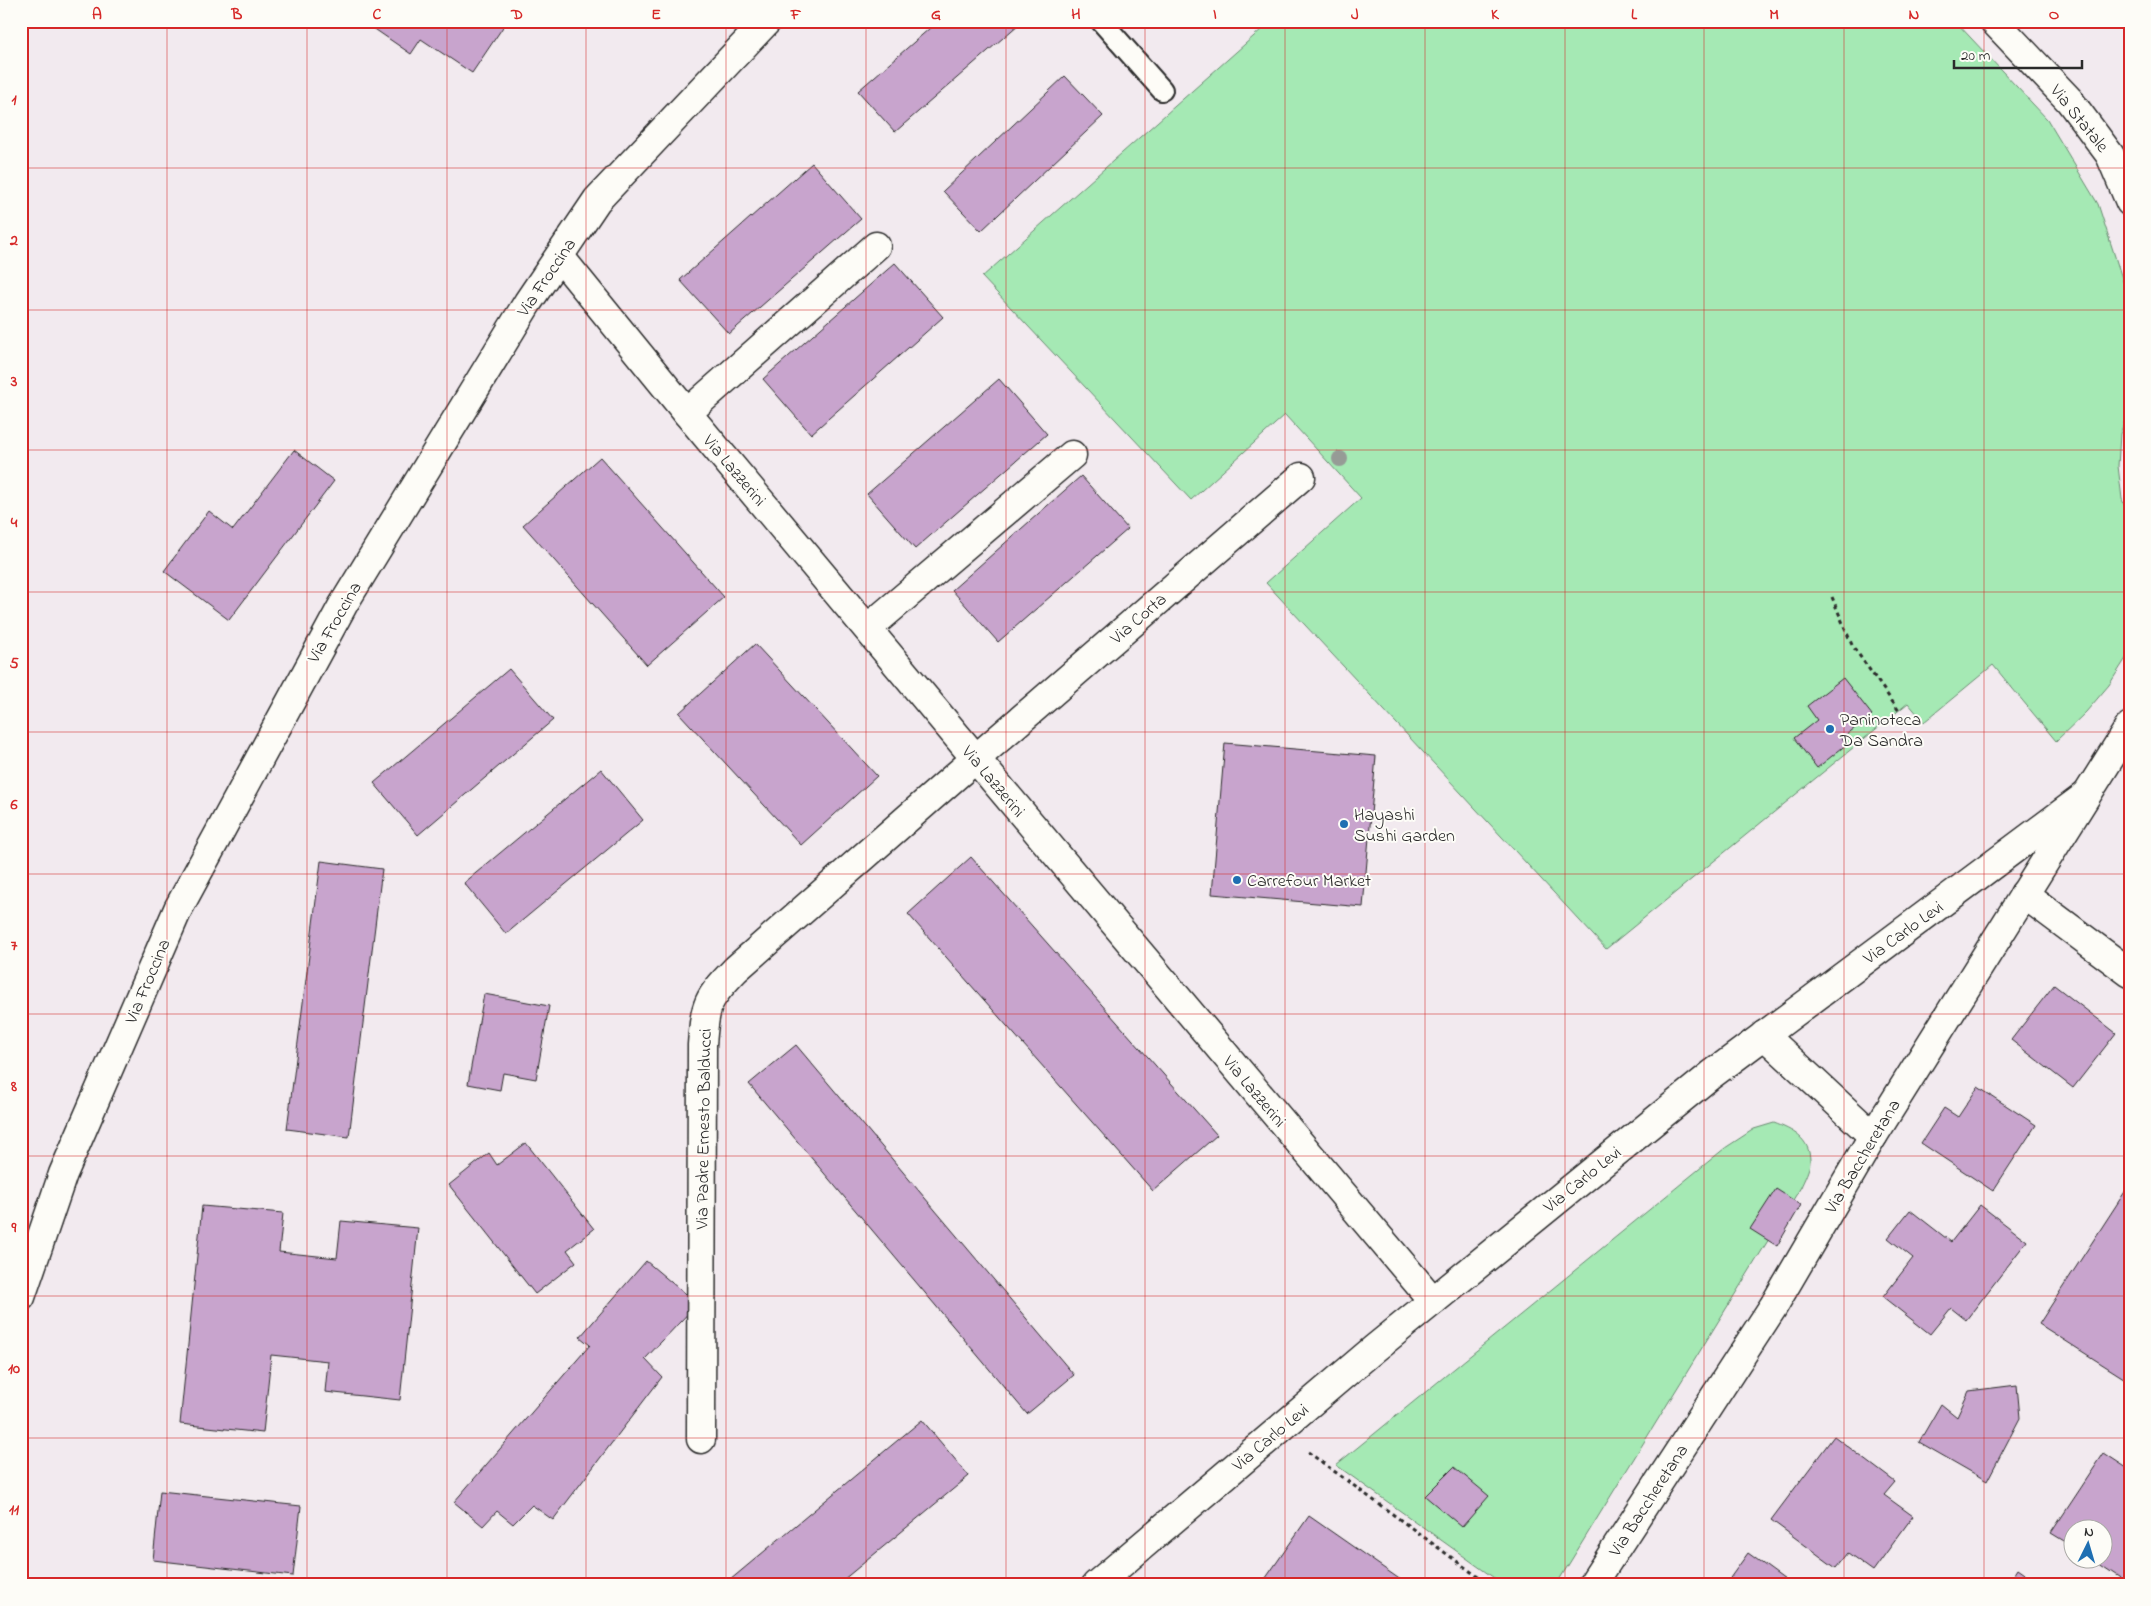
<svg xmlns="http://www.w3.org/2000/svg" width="2151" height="1606" font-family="'Indie Flower',sans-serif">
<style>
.green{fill:#a5e9b4;stroke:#688a70}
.building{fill:#c8a4cd;stroke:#2b2b2b}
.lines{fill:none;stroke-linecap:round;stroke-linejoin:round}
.lane-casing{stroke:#2b2b2b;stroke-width:24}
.street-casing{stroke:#2b2b2b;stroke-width:31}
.secondary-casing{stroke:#2b2b2b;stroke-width:31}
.primary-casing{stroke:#2b2b2b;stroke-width:31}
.path{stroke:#2b2b2b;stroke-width:3;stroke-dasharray:4 4;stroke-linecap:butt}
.lane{stroke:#fdfcf7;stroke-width:20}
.street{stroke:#fdfcf7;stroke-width:28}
.secondary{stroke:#fdfcf7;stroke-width:28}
.primary{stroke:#fdfcf7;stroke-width:28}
.tree{fill:#969b96}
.grid{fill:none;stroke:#d62828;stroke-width:1;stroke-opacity:0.55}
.poi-dot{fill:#1f6fb2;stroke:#fdfcf7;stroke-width:2}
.labels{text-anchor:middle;stroke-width:4;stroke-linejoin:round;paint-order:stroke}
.street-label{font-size:18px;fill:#2b2b2b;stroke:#fdfcf7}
.poi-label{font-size:18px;fill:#2b2b2b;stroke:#fdfcf7;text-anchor:start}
.neatline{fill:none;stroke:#d62828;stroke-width:2}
.grid-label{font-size:16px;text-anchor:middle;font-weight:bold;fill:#d62828}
</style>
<rect width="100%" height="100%" fill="#f2eaef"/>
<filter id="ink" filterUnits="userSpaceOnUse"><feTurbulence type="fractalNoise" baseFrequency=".02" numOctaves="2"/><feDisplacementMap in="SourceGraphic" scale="10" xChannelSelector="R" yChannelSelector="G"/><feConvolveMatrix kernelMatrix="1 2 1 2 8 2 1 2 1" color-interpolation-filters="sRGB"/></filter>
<g filter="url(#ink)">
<!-- green -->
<g class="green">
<path d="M1271,21h684l92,98 51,85 32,99v103l-10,28 -2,32 4,33 8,21v132l-21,33 -23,27 -30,29 -63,-76 -69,57 -16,-19 -302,246 -340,-366 95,-85 -76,-83 -94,85 -209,-223z"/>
<path d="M1774,1123c18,7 36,15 36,38 0,8 -6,19 -9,26l-245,398h-52l-168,-120 389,-317 29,-19z"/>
</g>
<!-- building -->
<g class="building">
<path d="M363,21h144l-35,52 -51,-34 -10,15z"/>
<path d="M938,21h78l3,3 -124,108 -37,-41z"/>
<path d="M1065,76l38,40 -122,115 -38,-40z"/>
<path d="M812,163l49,56 -132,115 -49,-54z"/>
<path d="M895,263l48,54 -132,117 -48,-55z"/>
<path d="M999,379l48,55 -132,115 -48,-55z"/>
<path d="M294,450l40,31 -105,139 -65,-49 45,-60 24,19z"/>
<path d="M600,457l124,140 -77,68 -124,-140z"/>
<path d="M1081,476l47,53 -130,113 -46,-52z"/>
<path d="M755,644l122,132 -76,69 -122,-132z"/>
<path d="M509,669l44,51 -135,115 -44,-52z"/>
<path d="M1843,678l29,37 -30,23 5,6 -30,24 -23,-30 23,-18 -10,-14z"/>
<path d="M1225,743l151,13 -13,151 -151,-13z"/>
<path d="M601,769l42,51 -137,114 -42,-51z"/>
<path d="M971,857l246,278 -64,56 -245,-277z"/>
<path d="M321,861l61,8 -33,268 -62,-8z"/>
<path d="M2054,985l62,48 -43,55 -62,-48z"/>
<path d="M484,994l65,12 -13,73 -33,-6 -3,17 -32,-6z"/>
<path d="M796,1045l278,330 -47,39 -278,-330z"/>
<path d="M1978,1087l58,38 -43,66 -72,-48 23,-35 14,9z"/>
<path d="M526,1143l68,86 -27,21 9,12 -41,32 -86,-109 40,-32 8,12z"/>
<path d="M2130,1184v198l-91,-58z"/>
<path d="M1776,1189l25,16 -24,41 -27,-17z"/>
<path d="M1980,1205l47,36 -61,79 -15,-12 -21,26 -47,-37 30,-39 -25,-20 22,-28 41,32z"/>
<path d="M202,1206l81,7 -4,39 58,6 4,-37 77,7 -18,172 -75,-8 3,-31 -57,-6 -8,78 -83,-9z"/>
<path d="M646,1261l51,43 -52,55 17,18 -109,143 -21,-15 -19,19 -16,-13 -14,15 -29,-24 136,-157 -10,-8z"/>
<path d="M2017,1385l3,33 -33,63 -68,-39 22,-38 16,13 12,-26z"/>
<path d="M922,1420l47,56 -132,109h-113z"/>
<path d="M1834,1436l61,46 -11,13 29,21 -40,55 -25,-18 -12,15 -65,-48z"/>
<path d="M2104,1453l26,17v103l-5,8 -35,-23h14v-30h-30v19l-23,-14z"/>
<path d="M1454,1467l35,29 -27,31 -37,-31z"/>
<path d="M160,1491l141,15 -8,70 -140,-16z"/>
<path d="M1309,1516l99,69h-147z"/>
<path d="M1748,1553l44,32h-67z"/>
<path d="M2017,1569l23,16h-33z"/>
</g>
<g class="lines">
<defs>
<path id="lane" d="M1101,21l61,69"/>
<g id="street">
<path d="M560,257l127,156 289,346 457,542"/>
<path d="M687,413l189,-167"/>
<path d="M868,628l204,-173"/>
<path d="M2024,894l106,79"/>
<path d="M1764,1035l109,101"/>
<path d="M21,1297l42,-123 115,-265 165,-304 185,-303 69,-102 170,-179"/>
<path d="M701,1439l1,-394c3,-42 5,-46 34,-76l222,-195 343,-297"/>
<path d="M1096,1585l278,-236 337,-274 374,-279"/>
</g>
<path id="secondary" d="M1592,1585l181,-278 100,-171 257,-410"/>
<path id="primary" d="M1994,21l75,79 41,55 20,47"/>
</defs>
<!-- lane casing -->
<use href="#lane" class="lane-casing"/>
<!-- street casing -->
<use href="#street" class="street-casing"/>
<!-- secondary casing -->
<use href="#secondary" class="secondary-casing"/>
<!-- primary casing -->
<use href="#primary" class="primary-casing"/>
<!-- path -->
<g class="path">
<path d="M1832,597l20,48 47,66"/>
<path d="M1308,1452l181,133"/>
</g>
<!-- lane -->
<use href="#lane" class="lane"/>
<!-- street -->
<use href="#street" class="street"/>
<!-- secondary -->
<use href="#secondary" class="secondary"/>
<!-- primary -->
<use href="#primary" class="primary"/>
</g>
<!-- trees -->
<circle class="tree" cx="1340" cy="459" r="8"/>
</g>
<!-- grid -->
<path class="grid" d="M167,21v1564M307,21v1564M447,21v1564M586,21v1564M726,21v1564M866,21v1564M1006,21v1564M1145,21v1564M1285,21v1564M1425,21v1564M1565,21v1564M1704,21v1564M1844,21v1564M1984,21v1564M21,168h2109M21,310h2109M21,450h2109M21,592h2109M21,732h2109M21,874h2109M21,1014h2109M21,1156h2109M21,1296h2109M21,1438h2109"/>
<!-- markers -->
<g class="poi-dot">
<circle cx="1830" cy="729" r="5"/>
<circle cx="1344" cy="824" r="5"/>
<circle cx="1237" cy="880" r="5"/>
</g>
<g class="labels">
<!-- street labels -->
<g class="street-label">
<text transform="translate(2080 118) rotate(51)" y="6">Via Statale</text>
<text transform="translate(546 277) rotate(-56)" y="6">Via Froccina</text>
<text transform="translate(735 470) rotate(50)" y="6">Via Lazzerini</text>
<text transform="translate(1138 618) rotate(-41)" y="6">Via Corta</text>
<text transform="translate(334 622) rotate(-60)" y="6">Via Froccina</text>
<text transform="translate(994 781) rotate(50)" y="6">Via Lazzerini</text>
<text transform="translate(1903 932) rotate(-36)" y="6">Via Carlo Levi</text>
<text transform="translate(147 981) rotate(-67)" y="6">Via Froccina</text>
<text transform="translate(1255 1091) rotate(50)" y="6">Via Lazzerini</text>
<text transform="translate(703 1129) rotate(-89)" y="6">Via Padre Ernesto Balducci</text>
<text transform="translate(1862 1156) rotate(-59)" y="6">Via Baccheretana</text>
<text transform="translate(1582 1179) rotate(-39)" y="6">Via Carlo Levi</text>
<text transform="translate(1270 1437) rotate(-40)" y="6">Via Carlo Levi</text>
<text transform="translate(1648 1500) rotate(-57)" y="6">Via Baccheretana</text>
</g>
<!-- poi labels -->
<g class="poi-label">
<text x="1840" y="725">Paninoteca<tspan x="1840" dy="21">Da Sandra</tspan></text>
<text x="1354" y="820">Hayashi<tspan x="1354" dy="21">Sushi Garden</tspan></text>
<text x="1247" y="886">Carrefour Market</text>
</g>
</g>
<!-- margin -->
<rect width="2151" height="1606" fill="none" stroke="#fdfcf7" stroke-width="55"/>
<!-- north arrow -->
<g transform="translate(2088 1544) rotate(5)"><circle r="24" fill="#fdfcf7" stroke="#a9a8a5"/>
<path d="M0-4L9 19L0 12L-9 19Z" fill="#1f6fb2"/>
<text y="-8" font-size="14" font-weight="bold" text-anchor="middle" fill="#2b2b2b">N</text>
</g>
<!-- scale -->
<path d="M1954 60v8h128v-8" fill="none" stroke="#2b2b2b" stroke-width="2.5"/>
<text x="1961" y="60" font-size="15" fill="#2b2b2b" stroke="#fdfcf7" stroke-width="4" paint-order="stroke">20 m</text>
<rect x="28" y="28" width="2096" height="1550" class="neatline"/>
<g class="grid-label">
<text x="97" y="19">A</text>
<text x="237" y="19">B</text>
<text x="377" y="19">C</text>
<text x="517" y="19">D</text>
<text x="656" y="19">E</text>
<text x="796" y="19">F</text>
<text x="936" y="19">G</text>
<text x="1076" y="19">H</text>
<text x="1215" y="19">I</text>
<text x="1355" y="19">J</text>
<text x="1495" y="19">K</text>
<text x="1634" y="19">L</text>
<text x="1774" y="19">M</text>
<text x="1914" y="19">N</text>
<text x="2054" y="19">O</text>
<text x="14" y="104">1</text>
<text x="14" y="245">2</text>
<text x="14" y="386">3</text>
<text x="14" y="527">4</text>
<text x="14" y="668">5</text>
<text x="14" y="809">6</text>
<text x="14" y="950">7</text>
<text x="14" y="1091">8</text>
<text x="14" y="1232">9</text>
<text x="14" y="1373">10</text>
<text x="14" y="1514">11</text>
</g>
</svg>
